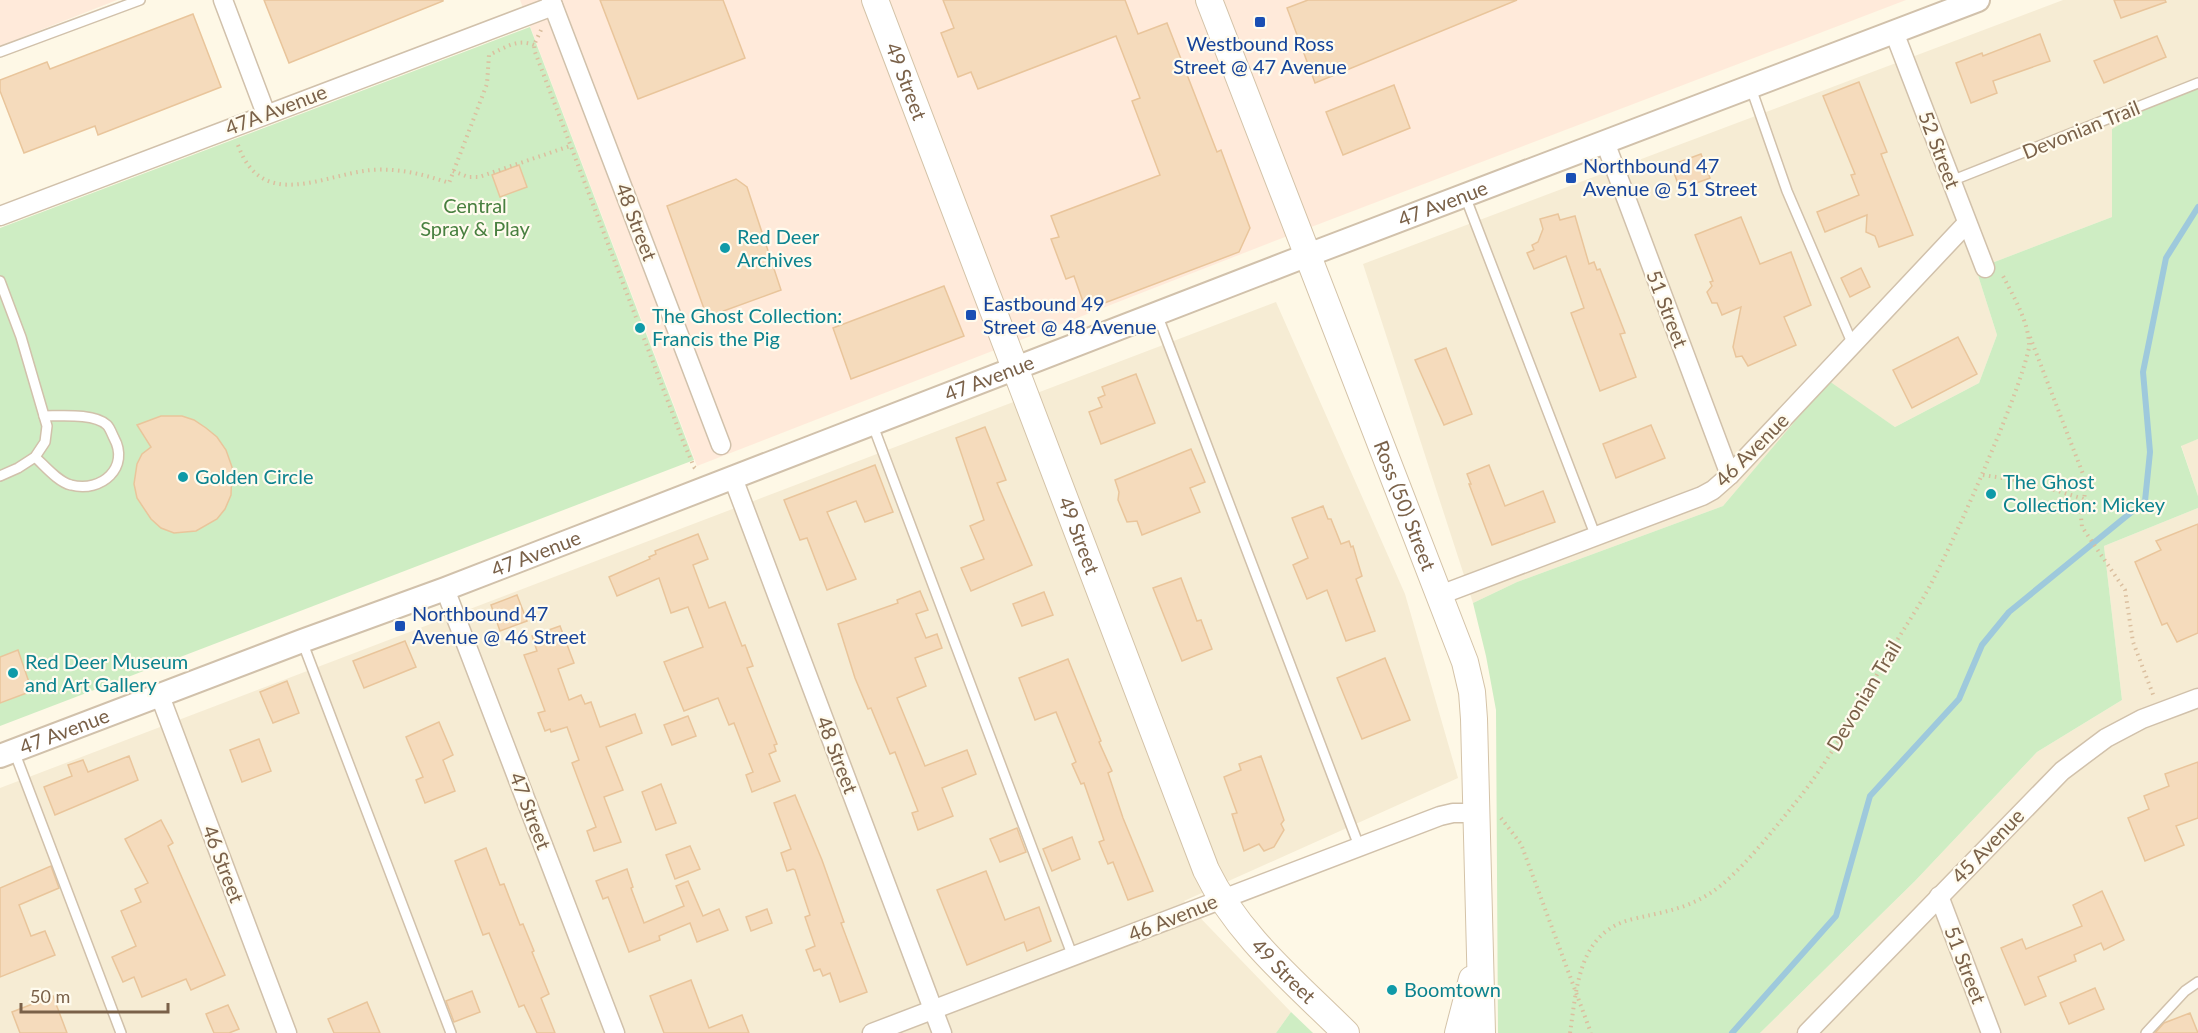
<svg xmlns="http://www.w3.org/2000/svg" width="2198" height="1033" font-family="Lato,sans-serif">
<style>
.residential{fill:#f6ecd4}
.commercial{fill:#ffeada}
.green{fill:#ceedc3}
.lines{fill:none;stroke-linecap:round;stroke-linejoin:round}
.stream{stroke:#9ec9dc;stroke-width:6}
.building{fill:#f5dbbc;stroke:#e9c59b;stroke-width:1.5}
.service-casing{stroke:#d1c1ab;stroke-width:12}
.minor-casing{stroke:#d1c1ab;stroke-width:21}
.tertiary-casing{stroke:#d1c1ab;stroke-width:26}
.secondary-casing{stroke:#d4c3a8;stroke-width:28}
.path{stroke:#dbbf9f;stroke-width:4;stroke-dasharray:1.5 4.5;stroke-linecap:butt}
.service{stroke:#fff;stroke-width:9}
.minor{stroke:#fff;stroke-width:18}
.tertiary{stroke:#fff;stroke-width:22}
.secondary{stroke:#fff;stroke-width:26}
.transit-dot{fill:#1a4fb4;stroke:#fffbee;stroke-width:2}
.culture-dot{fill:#0f9aa8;stroke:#fffbee;stroke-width:2}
.labels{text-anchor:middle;stroke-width:4.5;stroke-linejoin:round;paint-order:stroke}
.transit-label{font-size:20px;fill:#164399;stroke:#fffbee;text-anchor:start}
.street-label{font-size:20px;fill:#7a6149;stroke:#fffbee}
.park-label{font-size:20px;fill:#498040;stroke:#fffbee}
.culture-label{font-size:20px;fill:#0d838f;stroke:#fffbee;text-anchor:start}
</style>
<rect width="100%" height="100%" fill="#fef8e6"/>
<!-- residential -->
<g class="residential">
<path d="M2063,0h135v78l-86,51v88l-136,52 21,66 -18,48 -84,44 -66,-45 -106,124 -206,76 -44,21 -110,-339z"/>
<path d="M1276,302l129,292 53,184 -274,123 107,111 -15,21h-1276v-245z"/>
<path d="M2198,439v57l-17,-51z"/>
<path d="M2198,508v525h-438l155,-152 122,-129 85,-52 -18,-154z"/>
</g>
<!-- commercial -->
<g class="commercial">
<path d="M0,0h117l-117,46z"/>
<path d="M520,0h1386l-639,244 -570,222z"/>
</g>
<!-- green -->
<g class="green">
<path d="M530,27l164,433 -694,266v-498z"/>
<path d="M2198,78v361l-17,7 17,50v12l-94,38 18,154 -85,52 -122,129 -155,152h-262l-2,-323 -10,-54 -13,-53 44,-21 206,-76 106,-125 66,46 84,-44 18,-48 -21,-66 136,-52v-88z"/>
<path d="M1291,1012l22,21h-37z"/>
</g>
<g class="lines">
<!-- stream -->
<path class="stream" d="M1732,1033l104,-117 34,-120 89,-97 23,-54 27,-33 136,-111 5,-49 -7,-80 23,-114 32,-51"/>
</g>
<!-- building -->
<g class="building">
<path d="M264,0h179v1l-154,62z"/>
<path d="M600,0h123l22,58 -107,41z"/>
<path d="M943,0h182l13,34 29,-11 50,129 4,-2 29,78 -11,24 -153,58 -12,-34 -8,3 -15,-40 8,-2 -8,-21 109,-41 -28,-74 8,-3 -24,-62 -138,53 -7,-17 -13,5 -17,-44 13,-5z"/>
<path d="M1308,0h209l-202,83 -28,-75z"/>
<path d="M2114,0h51l1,2 -45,16z"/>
<path d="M193,14l28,73 -123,48 -3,-9 -71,27 -24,-62v-11l47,-18 3,7z"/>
<path d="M2040,34l10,27 -57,20 4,12 -26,10 -15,-40 26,-10 1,3z"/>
<path d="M2157,36l9,21 -62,26 -10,-22z"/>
<path d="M1859,82l28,70 -6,2 32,81 -34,12 -4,-11 -9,-4 1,-17 -42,17 -8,-20 42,-17 -8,-20 4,-1 -32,-78z"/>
<path d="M1394,85l16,43 -67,27 -17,-43z"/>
<path d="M1701,154l9,24 -30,11 -9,-24z"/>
<path d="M519,165l8,22 -27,10 -8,-22z"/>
<path d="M736,179l11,8 34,103 -74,27 -40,-111z"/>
<path d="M1558,214l2,6 15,-4 14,48 5,-2 3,8 3,-1 25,64 -5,1 16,43 -36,14 -29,-78 13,-5 -18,-52 -32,13 -7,-16 7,-3 -2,-5 6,-3 5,-13 -3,-10z"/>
<path d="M1741,217l19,47 31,-12 20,53 -27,12 12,28 -48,21 -6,-10 -6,1 -3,-10 8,-40 -19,8 -5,-12h-5l-5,-11 5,-6 -2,-4 3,-1 -18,-46z"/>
<path d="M1861,268l9,19 -20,10 -9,-19z"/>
<path d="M944,286l20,50 -113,43 -18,-51z"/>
<path d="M1958,337l19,37 -65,34 -19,-38z"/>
<path d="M1446,348l26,66 -28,11 -29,-65z"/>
<path d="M1136,374l19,49 -54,21 -12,-32 13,-5 -4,-9 7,-3 -3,-8z"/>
<path d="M161,416h21l12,4 12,8 11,9 9,13 6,17 -1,28 -6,14 -8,10 -21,12 -22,2 -13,-5 -10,-9 -14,-21 -3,-14 3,-20 5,-10 9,-7 -14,-22z"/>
<path d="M1651,425l14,33 -49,20 -13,-34z"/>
<path d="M985,427l21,53 -9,3 35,82 -61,26 -10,-23 23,-9 -14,-33 14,-6 -28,-82z"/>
<path d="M1191,449l14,33 -15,6 10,24 -58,23 -5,-14 -10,1 -9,-22 1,-8 -4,-12z"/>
<path d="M875,465l18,47 -28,10 -9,-21 -29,11 29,67 -29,11 -20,-52 -7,2 -16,-40z"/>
<path d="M1489,465l16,41 38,-15 12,31 -63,23 -23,-61h2l-4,-10z"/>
<path d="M1323,506l5,13h3l10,25 8,-3 2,6 2,-1 9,30 -6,3 19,52 -29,10 -19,-51 -20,9 -14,-34 15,-7 -16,-40z"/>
<path d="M2198,524v109l-21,9 -10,-19 -5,2 -27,-63 26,-12 -5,-9z"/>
<path d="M698,534l10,25 -15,6 16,43 16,-6 17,44 3,-1 8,21 -6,2 30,76 -3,1 2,6 -7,3 11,27 -28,11 -6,-17 7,-3 -19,-49 -5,2 -11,-27 -34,13 -20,-49 39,-15 -15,-40 -17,6 -12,-35 -42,18 -8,-19 41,-18 -1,-2 7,-3 -1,-3z"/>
<path d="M1181,578l16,43 4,-1 11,29 -30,12 -29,-73z"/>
<path d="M920,591l8,19 -12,4 10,24 11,-4 5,14 -27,10 11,28 -29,12 28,68 42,-16 9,24 -34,14 11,28 -35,14 -6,-17 6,-2 -23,-59 -5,2 -19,-46 -3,1 -13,-31 -17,-54 60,-21 -1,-3z"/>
<path d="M1044,592l9,23 -31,11 -9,-22z"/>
<path d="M517,595l10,26 -27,10 -9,-26z"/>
<path d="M560,626l14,37 -16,6 11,31 12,-5 4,9 6,-2 9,25 35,-13 7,19 -36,14 17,43 -19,7 17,45 -27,9 -7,-20 9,-4 -24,-64 7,-3 -12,-33 -16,5 -1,-3 -5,2 -7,-18 7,-2 -21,-56 13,-4 -5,-15z"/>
<path d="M405,641l11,26 -52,21 -11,-27z"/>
<path d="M18,650l14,41 -32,12v-46z"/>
<path d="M1385,658l25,62 -48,19 -25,-61z"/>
<path d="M1068,659l33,82 -2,1 13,29 -4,2 15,45 30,73 -25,9 -15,-38 -5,2 -9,-22 5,-2 -20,-57 -3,1 -9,-20 4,-2 -20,-50 -21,8 -16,-42z"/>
<path d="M287,681l12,32 -26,10 -13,-31z"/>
<path d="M688,716l8,20 -24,9 -8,-20z"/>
<path d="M439,722l14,33 -10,5 12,31 -30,12 -9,-23 7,-3 -17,-40z"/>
<path d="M259,739l12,32 -29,11 -12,-32z"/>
<path d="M129,756l9,24 -83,35 -11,-28 28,-11 -4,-11 15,-5 5,12z"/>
<path d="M1261,756l23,64 -3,4 3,6 -10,17 -10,4 -5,-7 -15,7 -12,-37 5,-1 -13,-36 17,-7 -2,-6z"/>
<path d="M2198,762v56l-22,8 8,19 -39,16 -17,-43 21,-9 -5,-13 25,-10 -4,-12z"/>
<path d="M661,784l15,39 -20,7 -14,-38z"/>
<path d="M795,795l27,65 22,62 -3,1 26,69 -27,10 -10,-29 -7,3 -3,-7 -6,2 -8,-21 9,-4 -10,-29 5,-2 -15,-45 -2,-1 -6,2 -6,-18 10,-4 -17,-46z"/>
<path d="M161,820l12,23 -5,3 57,129 -34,15 -5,-11 -44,18 -8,-20 -11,5 -11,-25 24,-11 -15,-35 20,-9 -6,-13 13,-6 -23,-44z"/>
<path d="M1017,828l9,24 -26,10 -10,-23z"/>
<path d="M1072,837l8,22 -28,12 -9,-22z"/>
<path d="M690,846l10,23 -25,10 -9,-24z"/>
<path d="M486,848l14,37 4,-1 16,41 3,-1 11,27 -2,1 17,42 -8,4 14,35h-18l-13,-28 -5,2 -30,-74 -6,2 -28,-74z"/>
<path d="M51,866l8,22 -40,17 12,31 14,-5 10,24 -55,22v-89z"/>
<path d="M627,869l6,18 -2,1 13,35 40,-17 -8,-20 12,-5 15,35 16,-7 9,21 -31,12 -7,-19 -31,13 1,4 -31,12 -21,-55 -5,2 -7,-18z"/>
<path d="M986,871l19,49 34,-13 12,34 -24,10 -3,-9 -57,23 -30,-75z"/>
<path d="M2102,891l22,49 -20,10 -3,-7 -27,12 2,6 -38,16 8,19 -21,9 -24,-57 21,-9 4,10 56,-23 -9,-21z"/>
<path d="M767,909l5,14 -21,8 -5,-14z"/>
<path d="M691,980l18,48 33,-13 7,18h-85l-14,-37z"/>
<path d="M2095,988l9,21 -35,15 -9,-21z"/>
<path d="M472,991l8,21 -26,10 -8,-21z"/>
<path d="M53,996l14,37h-47l-8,-21z"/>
<path d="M367,1002l13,31h-46l-6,-14z"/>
<path d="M228,1005l11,24 -10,4h-15l-8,-19z"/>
<path d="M2190,1013l8,20h-43l9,-10z"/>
</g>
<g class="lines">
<defs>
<g id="service">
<path d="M0,52l140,-52"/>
<path d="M1751,88l36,103 66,154"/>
<path d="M1951,181l247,-98"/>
<path d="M1465,196l131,341"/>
<path d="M0,281l21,56 26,89 -2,16 -10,15 -17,11 -18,8"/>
<path d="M1157,314l202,532"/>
<path d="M872,423l201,534"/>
<path d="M35,457c10,9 23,25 36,28 31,8 59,-18 43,-47 -2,-4 -4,-10 -7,-13 -12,-12 -46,-9 -63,-9"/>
<path d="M302,641l149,392"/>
<path d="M14,751l107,282"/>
<path d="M2146,1033l39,-42 13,-9"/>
</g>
<g id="minor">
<path d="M223,0l43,114"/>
<path d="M551,0l170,445"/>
<path d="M1894,32l91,236"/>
<path d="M1605,142l125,333"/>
<path d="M0,216l553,-210"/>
<path d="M733,478l209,555"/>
<path d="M445,589l170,444"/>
<path d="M1440,595l262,-99 11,-6 17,-15 237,-252"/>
<path d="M160,696l127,337"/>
<path d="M1939,896l52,137"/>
<path d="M872,1033l568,-217 13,-3h23"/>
<path d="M1807,1033l255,-262 44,-33 36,-19 56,-21"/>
</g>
<g id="tertiary">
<path id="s1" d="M0,756l302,-115 143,-52 863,-334 670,-255"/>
</g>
<g id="secondary">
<path id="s2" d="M875,0l331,870c32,66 89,112 140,163"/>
<path id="s3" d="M1209,0l256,662 7,30 2,27 8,314"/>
<path d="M1458,1033l14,-54"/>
</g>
</defs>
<!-- service casing -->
<use href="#service" class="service-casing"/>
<!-- minor casing -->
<use href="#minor" class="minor-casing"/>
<!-- tertiary casing -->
<use href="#tertiary" class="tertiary-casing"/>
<!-- secondary casing -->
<use href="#secondary" class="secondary-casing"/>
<!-- path -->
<g class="path">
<path d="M541,30l-7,15 1,7 148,389 11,26 3,3"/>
<path d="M238,145c24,67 84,30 133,25 28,-2 52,4 78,13l38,-99 2,-29c16,-7 28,-17 45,-10"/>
<path d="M453,171l15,6h11l91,-31"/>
<path d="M2030,337l53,137 2,19 -4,24 1,10 43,63 8,52 21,55"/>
<path d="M1983,475l46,7 55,17"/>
<path d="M1501,818l20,26 70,189"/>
<path d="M1570,1033c7,-46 8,-101 63,-114 29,-7 50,-9 76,-25 29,-18 65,-65 87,-92 34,-42 60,-91 87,-138 16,-29 36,-56 51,-86 24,-47 45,-96 65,-144 11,-28 23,-57 30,-86 1,-25 -16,-52 -27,-74"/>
</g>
<!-- service -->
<use href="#service" class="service"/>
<!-- minor -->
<use href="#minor" class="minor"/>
<!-- tertiary -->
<use href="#tertiary" class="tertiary"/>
<!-- secondary -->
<use href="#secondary" class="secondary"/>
</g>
<!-- markers -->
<g class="transit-dot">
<rect x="1254" y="16" width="12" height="12" rx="3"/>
<rect x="1565" y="172" width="12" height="12" rx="3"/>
<rect x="965" y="309" width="12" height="12" rx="3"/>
<rect x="394" y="620" width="12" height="12" rx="3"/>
</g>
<g class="culture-dot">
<circle cx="725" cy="248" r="6"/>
<circle cx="640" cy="328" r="6"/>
<circle cx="183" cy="477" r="6"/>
<circle cx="1991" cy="494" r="6"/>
<circle cx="13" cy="673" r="6"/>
<circle cx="1392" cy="990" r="6"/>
</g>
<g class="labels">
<!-- transit labels -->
<g class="transit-label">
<text x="1260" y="51" text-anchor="middle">Westbound Ross<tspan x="1260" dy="23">Street @ 47 Avenue</tspan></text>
<text x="1583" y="173">Northbound 47<tspan x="1583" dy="23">Avenue @ 51 Street</tspan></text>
<text x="983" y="311">Eastbound 49<tspan x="983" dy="23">Street @ 48 Avenue</tspan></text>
<text x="412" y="621">Northbound 47<tspan x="412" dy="23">Avenue @ 46 Street</tspan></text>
</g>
<!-- street labels -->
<g class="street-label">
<text dy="7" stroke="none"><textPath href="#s2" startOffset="87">49 Street</textPath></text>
<text transform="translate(276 110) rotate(-21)" y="7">47A Avenue</text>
<text transform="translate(2081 130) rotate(-22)" y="7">Devonian Trail</text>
<text transform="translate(1939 150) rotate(69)" y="7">52 Street</text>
<text dy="7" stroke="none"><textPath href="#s1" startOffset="1545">47 Avenue</textPath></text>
<text transform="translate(636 222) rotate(69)" y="7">48 Street</text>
<text transform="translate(1667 309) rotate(69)" y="7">51 Street</text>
<text dy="7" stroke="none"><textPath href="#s1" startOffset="1059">47 Avenue</textPath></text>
<text transform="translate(1752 450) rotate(-45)" y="7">46 Avenue</text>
<text dy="7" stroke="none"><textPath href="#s3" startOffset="542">Ross (50) Street</textPath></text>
<text dy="7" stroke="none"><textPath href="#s2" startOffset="573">49 Street</textPath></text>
<text dy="7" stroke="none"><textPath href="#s1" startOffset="573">47 Avenue</textPath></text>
<text transform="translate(1864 696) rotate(-59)" y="7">Devonian Trail</text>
<text dy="7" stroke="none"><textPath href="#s1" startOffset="69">47 Avenue</textPath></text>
<text transform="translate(837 755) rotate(69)" y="7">48 Street</text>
<text transform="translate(530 811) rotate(69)" y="7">47 Street</text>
<text transform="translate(1988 846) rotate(-46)" y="7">45 Avenue</text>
<text transform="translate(223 864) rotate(69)" y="7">46 Street</text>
<text transform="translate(1173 918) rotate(-22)" y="7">46 Avenue</text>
<text transform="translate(1965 965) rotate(69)" y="7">51 Street</text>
<text dy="7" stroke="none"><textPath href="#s2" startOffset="1059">49 Street</textPath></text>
</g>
<!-- park labels -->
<g class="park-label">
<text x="475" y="213">Central<tspan x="475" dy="23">Spray &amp; Play</tspan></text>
</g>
<!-- culture labels -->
<g class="culture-label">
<text x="737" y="244">Red Deer<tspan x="737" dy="23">Archives</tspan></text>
<text x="652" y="323">The Ghost Collection:<tspan x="652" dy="23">Francis the Pig</tspan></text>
<text x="195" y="484">Golden Circle</text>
<text x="2003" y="489">The Ghost<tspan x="2003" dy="23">Collection: Mickey</tspan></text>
<text x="25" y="669">Red Deer Museum<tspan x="25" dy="23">and Art Gallery</tspan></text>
<text x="1404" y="997">Boomtown</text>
</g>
</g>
<!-- scale -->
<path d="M21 1003v9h147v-9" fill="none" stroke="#7a6149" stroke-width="3"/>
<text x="30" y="1003" font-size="18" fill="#7a6149" stroke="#fffbee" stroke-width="4.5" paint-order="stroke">50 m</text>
</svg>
